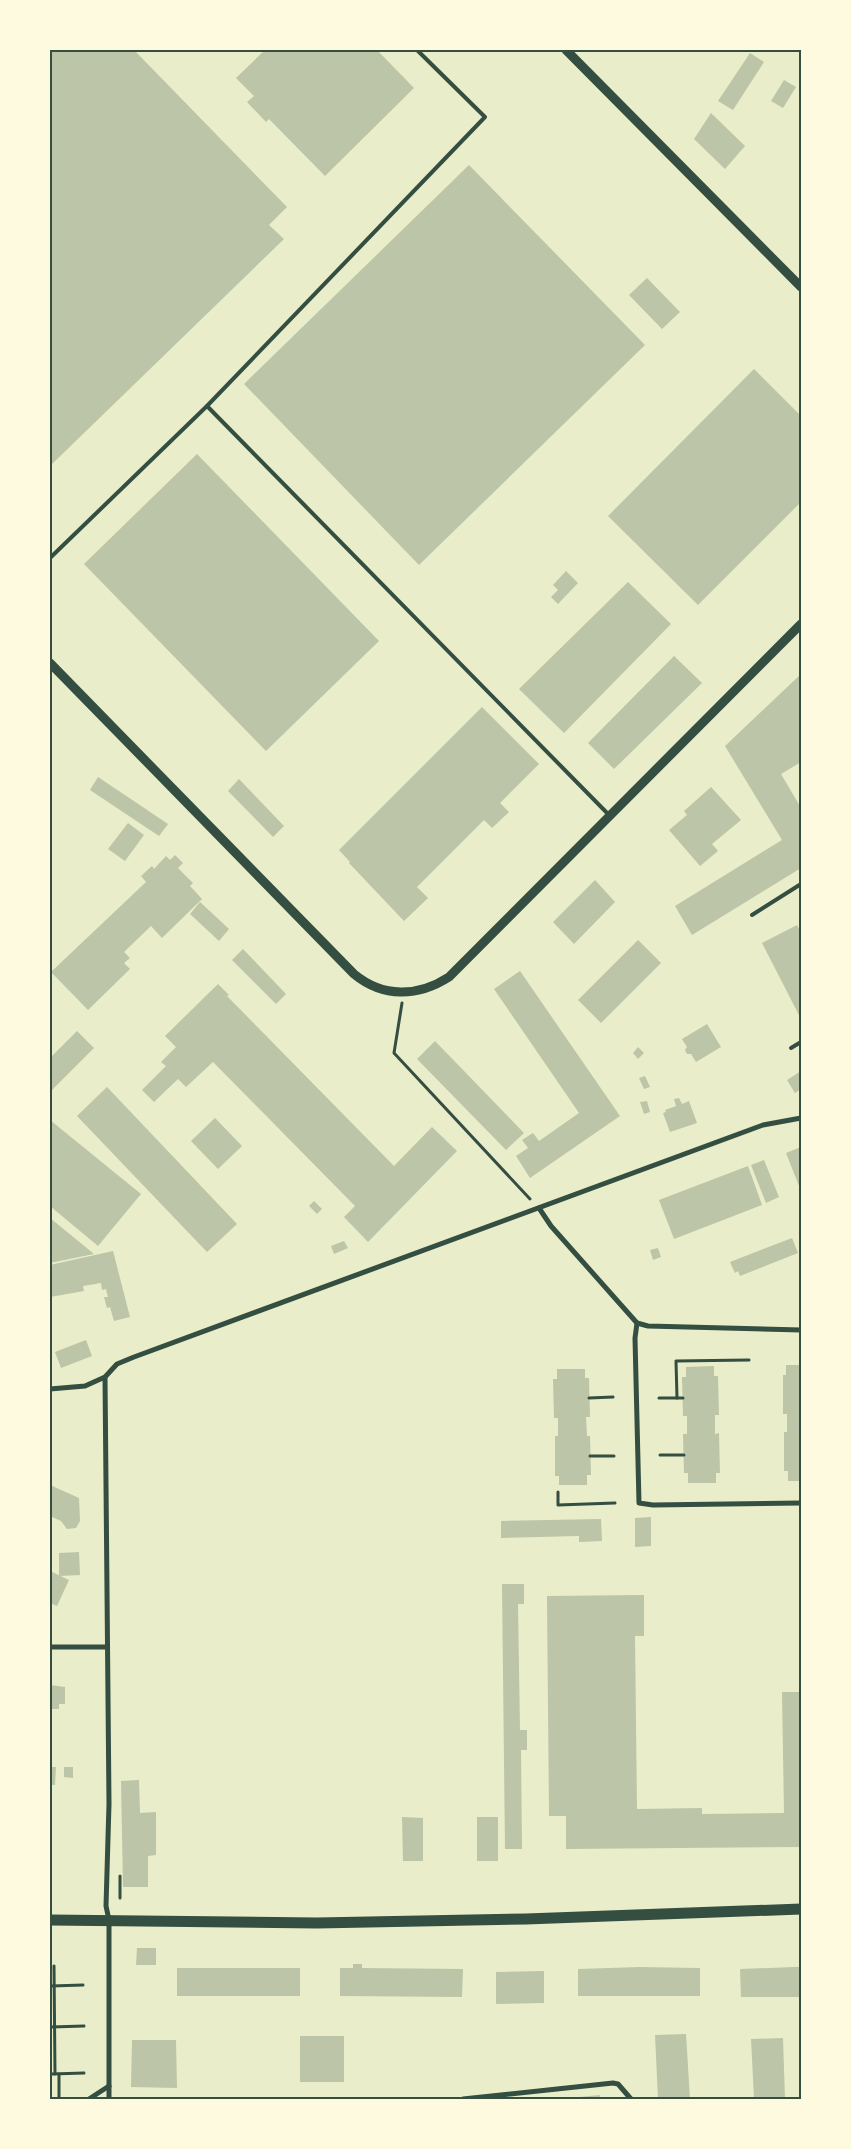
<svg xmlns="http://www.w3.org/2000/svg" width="851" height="2149" font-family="'Roboto Condensed',sans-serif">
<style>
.building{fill:#bcc5a7}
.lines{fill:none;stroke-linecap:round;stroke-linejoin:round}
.path{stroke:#344e41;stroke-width:3}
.service{stroke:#344e41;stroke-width:4}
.minor{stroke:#344e41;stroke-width:5}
.tertiary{stroke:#344e41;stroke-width:9}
.primary{stroke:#344e41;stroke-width:11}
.neatline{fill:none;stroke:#344e41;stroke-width:2}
</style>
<rect width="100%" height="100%" fill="#e9edc9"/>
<!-- building -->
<g class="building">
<path d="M50,50h84l153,157 -18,18 15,14 -234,227z"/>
<path d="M265,50h112l37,38 -89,88 -56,-57 -3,3 -19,-20 7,-6 -18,-18z"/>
<path d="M750,53l14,9 -31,48 -15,-9z"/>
<path d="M784,80l12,7 -13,21 -12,-7z"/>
<path d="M711,113l34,33 -20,23 -31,-30z"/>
<path d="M469,165l176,180 -226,220 -175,-181z"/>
<path d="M647,278l33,34 -18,17 -33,-34z"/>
<path d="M754,369l47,47v86l-103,103 -90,-89z"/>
<path d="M197,454l182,187 -113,110 -182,-187z"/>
<path d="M566,571l12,12 -20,21 -7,-7 7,-7 -5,-5z"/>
<path d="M628,582l43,42 -107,109 -45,-44z"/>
<path d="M674,656l28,27 -88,86 -26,-26z"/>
<path d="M801,674v88l-20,12 20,34v60l-109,67 -17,-29 107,-66 -57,-94z"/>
<path d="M482,707l57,57 -39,39 9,9 -17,16 -8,-8 -67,67 11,11 -24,23 -55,-58 1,-1 -11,-12z"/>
<path d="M98,777l70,47 -9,12 -69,-46z"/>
<path d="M239,779l45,47 -11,11 -45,-46z"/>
<path d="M711,787l30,33 -29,24 6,7 -18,15 -31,-36 18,-15 -3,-4z"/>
<path d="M128,823l16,12 -19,26 -17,-12z"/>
<path d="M175,855l8,8 -5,5 15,15 -3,3 12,13 -40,39 -11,-12 -27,26 6,6 -6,5 6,6 -42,41 -37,-38 95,-90 -5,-6 11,-10 2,3 12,-13 4,4z"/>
<path d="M595,880l20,22 -41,42 -21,-22z"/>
<path d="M200,902l29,27 -10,12 -29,-27z"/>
<path d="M797,925l4,8v86l-39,-76z"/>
<path d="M638,940l23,23 -60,60 -23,-23z"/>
<path d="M243,949l43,45 -10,10 -44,-44z"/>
<path d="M520,971l100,145 -90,62 -14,-22 12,-8 -6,-8 11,-7 6,8 40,-28 -85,-124z"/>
<path d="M218,984l11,11 -2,1 167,170 38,-39 25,24 -89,91 -24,-25 11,-11 -142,-144 -27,25 -8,-8 -24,23 -12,-12 24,-24 -5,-4 15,-15 -11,-11z"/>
<path d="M707,1024l14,23 -25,15 -5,-8h-4l-2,-4 2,-3 -5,-8z"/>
<path d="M77,1031l17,17 -44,44v-34z"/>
<path d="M435,1041l89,92 -18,17 -89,-91z"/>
<path d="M638,1047l6,6 -6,6 -5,-6z"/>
<path d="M801,1071v18l-6,4 -8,-13z"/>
<path d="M645,1076l5,11 -6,2 -5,-11z"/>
<path d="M107,1087l130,137 -30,28 -130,-136z"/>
<path d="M679,1098l3,6 7,-3 8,22 -27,9 -7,-19 3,-1 -1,-2 11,-4 -2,-7z"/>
<path d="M647,1101l3,11 -6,2 -4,-12z"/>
<path d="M215,1118l27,28 -24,23 -27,-28z"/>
<path d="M50,1120l91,74 -43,52 -48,-40z"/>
<path d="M801,1147v44l-15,-38z"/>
<path d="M764,1160l15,37 -13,6 -15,-38z"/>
<path d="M748,1166l14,39 -88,34 -15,-39z"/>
<path d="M314,1201l8,8 -5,5 -8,-8z"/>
<path d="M50,1218l44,36 -44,9z"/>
<path d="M792,1238l6,15 -58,23 -2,-5 -3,2 -5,-11z"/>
<path d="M344,1241l4,7 -14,6 -3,-8z"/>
<path d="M658,1248l3,9 -8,3 -3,-10z"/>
<path d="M113,1251l17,66 -16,4 -4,-14 -3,1 -3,-11h4l-2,-8 -4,1 -1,-7 -18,3 1,5 -34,6v-32z"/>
<path d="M86,1340l6,16 -31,12 -6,-16z"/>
<path d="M786,1365h15v116h-13v-10h-4v-39h3v-18h-4v-39h3z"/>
<path d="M714,1366v10h4l1,39h-4v19l4,-1 1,40h-4v10h-28v-10h-4l-1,-39h4v-18h-4l-1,-39h4v-10z"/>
<path d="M557,1369h28v9h4l1,39h-4l1,19h3l1,39h-4v10h-28v-9h-4v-40h3v-18h-4l-1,-39h4z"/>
<path d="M50,1485l29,13 1,23 -4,7 -9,1 -6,-8 -11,-5z"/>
<path d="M651,1517v29l-16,1v-29z"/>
<path d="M601,1519l1,22 -23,1v-6l-78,2v-17z"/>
<path d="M79,1552l1,23 -21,1v-23z"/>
<path d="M50,1571l19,9 -12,26 -7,-3z"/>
<path d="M502,1584h22v20h-6l2,126h7v20h-6l1,99h-17z"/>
<path d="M644,1595v41h-9l2,173 65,-1v6l82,-1 -2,-121h19v155l-235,2v-33h-17l-2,-220z"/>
<path d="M50,1685l15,2v17h-6v5h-9z"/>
<path d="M50,1767h6l-1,18h-5z"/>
<path d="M64,1767h9v11l-9,-1z"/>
<path d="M139,1780l1,33 16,-1v43l-8,1v31h-25l-2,-106z"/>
<path d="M402,1817l21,1v43h-20z"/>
<rect x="477" y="1817" width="21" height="44"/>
<path d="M137,1948h19v17h-20z"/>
<path d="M353,1964h9v4l101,1 -1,28 -122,-1v-28h13z"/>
<path d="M640,1967l60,1v28h-122v-27z"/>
<path d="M794,1967h7v30h-60l-1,-28z"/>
<rect x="177" y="1968" width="123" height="28"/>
<path d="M544,1971v32l-48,1v-32z"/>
<path d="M686,2034l4,65h-32l-3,-64z"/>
<rect x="300" y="2036" width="44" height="46"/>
<path d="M783,2038l2,61h-31l-3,-60z"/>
<path d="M132,2040h44l1,48 -46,-1z"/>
<path d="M600,2095v4h-31v-1z"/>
</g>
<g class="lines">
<!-- path -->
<g class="path">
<path d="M402,1003l-8,50 136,146"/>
<path d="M589,1398l24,-1"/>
<path d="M659,1398h18l-1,-37 73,-1"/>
<path d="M677,1398h6"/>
<path d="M660,1455h24"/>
<path d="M590,1456h24"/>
<path d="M558,1492v13l57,-2"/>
<path d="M120,1876v22"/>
<path d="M54,1966l1,108"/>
<path d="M51,1986l32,-1"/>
<path d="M51,2027l33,-1"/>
<path d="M52,2074l32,-1"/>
<path d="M59,2099v-25"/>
</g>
<!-- service -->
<g class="service">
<path d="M207,406l278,-289 -68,-67"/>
<path d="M50,558l157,-152 403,410"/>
<path d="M752,915l49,-31"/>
<path d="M791,1048l10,-6"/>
</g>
<!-- minor -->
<g class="minor">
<path d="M539,1208l12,18 86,97 -2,15 4,165 14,2 148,-2"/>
<path d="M637,1323l11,3 153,4"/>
<path d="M105,1377l4,427 -3,102 3,14v179"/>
<path d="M50,1389l35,-3 20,-9 12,-13 17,-7 629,-232 38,-7"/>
<path d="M50,1647h57"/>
<path d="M89,2099l20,-13"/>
<path d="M463,2099l150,-16 5,1 13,15"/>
</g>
<!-- tertiary -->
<g class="tertiary">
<path d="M566,50l235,237"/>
<path d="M50,663l304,311c29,24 64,23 95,3l352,-353"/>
</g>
<!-- primary -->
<path class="primary" d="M50,1920l267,3 209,-4 275,-10"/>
</g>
<!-- border -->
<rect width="851" height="2149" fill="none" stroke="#fefae0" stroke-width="102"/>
<rect x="51" y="51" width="749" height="2047" class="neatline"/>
</svg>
